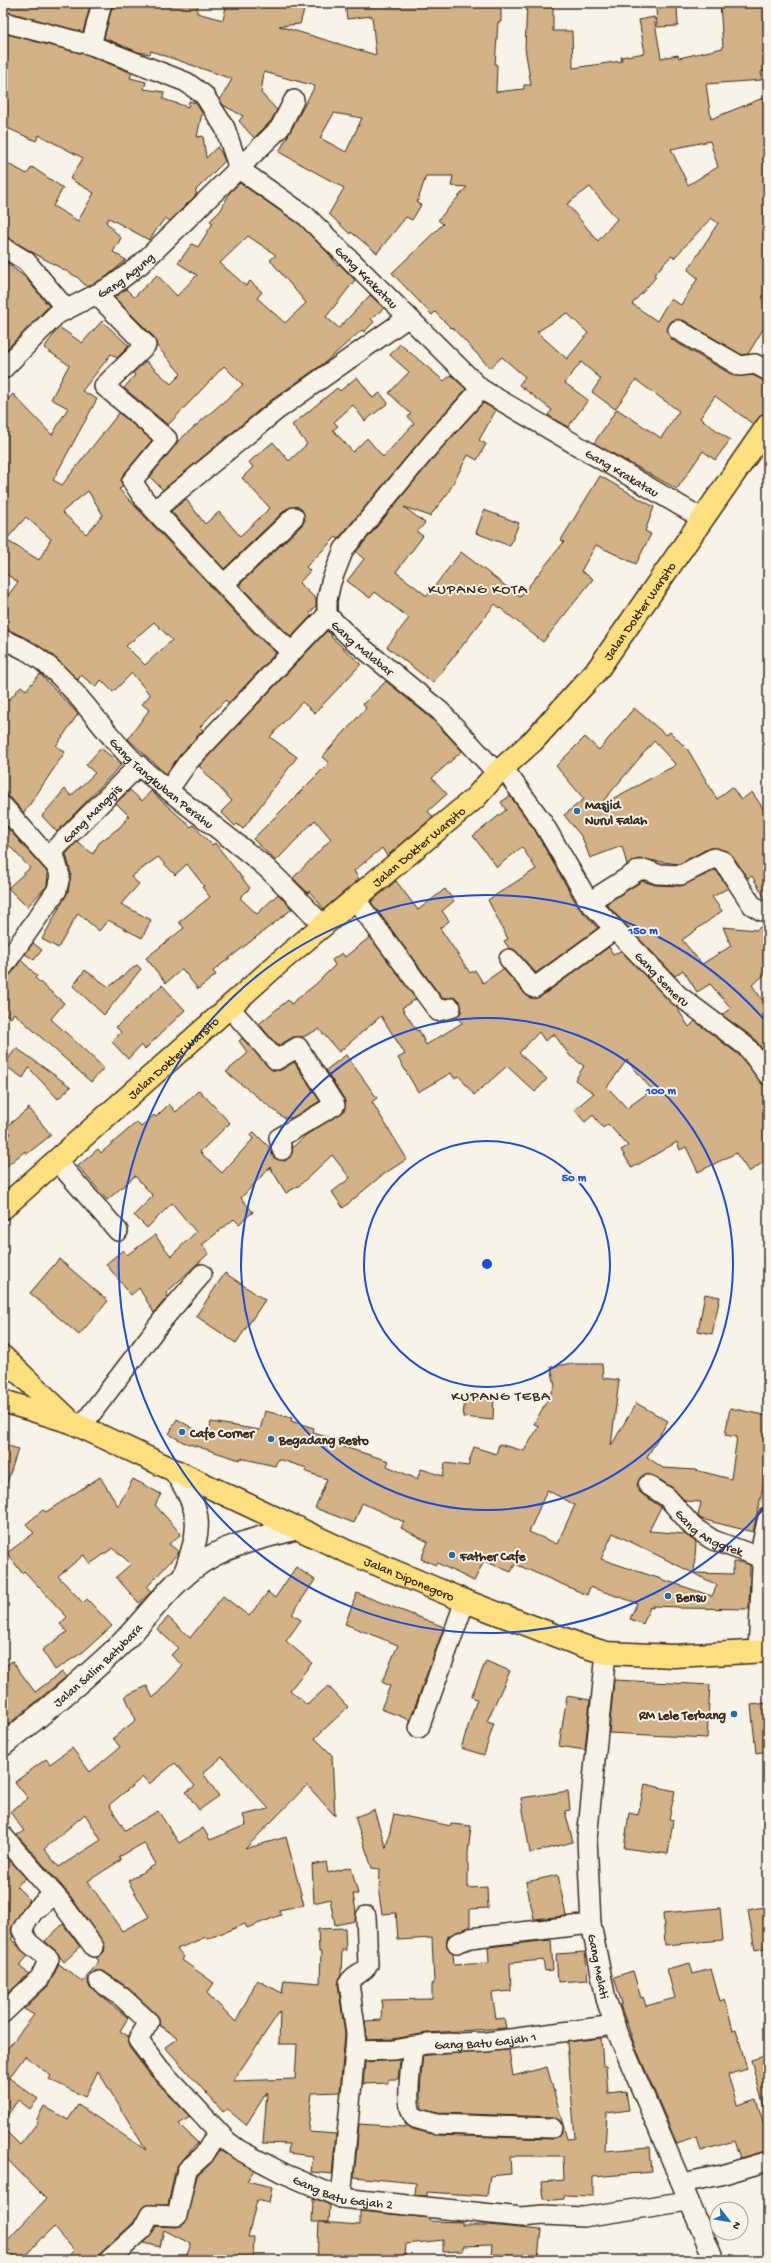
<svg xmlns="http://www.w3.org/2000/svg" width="771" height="2263" font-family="'Gochi Hand',sans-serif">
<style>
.building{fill:#d2b286;stroke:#3b2a1e;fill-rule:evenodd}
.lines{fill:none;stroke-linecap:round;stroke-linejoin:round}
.street-casing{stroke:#3b2a1e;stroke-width:22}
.secondary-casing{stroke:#3b2a1e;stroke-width:25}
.primary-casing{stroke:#3b2a1e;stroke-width:25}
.street{stroke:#f7f3e8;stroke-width:19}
.secondary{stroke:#f7f3e8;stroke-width:22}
.primary{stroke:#fce080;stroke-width:22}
.ring{fill:none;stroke:#1d4ed8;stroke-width:2}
.poi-dot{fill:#1f6fb2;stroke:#f7f3e8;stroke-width:1.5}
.labels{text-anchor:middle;stroke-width:4;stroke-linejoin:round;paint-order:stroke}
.street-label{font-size:13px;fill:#3b2a1e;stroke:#f7f3e8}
.poi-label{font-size:13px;font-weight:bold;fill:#3b2a1e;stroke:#f7f3e8;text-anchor:start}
.quarter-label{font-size:15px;letter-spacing:1px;fill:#3b2a1e;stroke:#f7f3e8}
.centre{fill:#1d4ed8;stroke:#f7f3e8;stroke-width:2}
.ring-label{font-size:12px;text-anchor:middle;font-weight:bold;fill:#1d4ed8;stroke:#f7f3e8;stroke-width:4;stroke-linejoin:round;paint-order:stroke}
</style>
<rect width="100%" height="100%" fill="#f7f3e8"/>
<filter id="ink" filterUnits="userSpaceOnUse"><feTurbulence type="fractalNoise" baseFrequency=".025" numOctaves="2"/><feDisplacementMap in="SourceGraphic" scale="8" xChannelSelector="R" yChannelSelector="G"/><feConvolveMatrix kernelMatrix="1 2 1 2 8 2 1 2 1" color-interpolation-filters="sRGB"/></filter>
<g filter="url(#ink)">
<!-- building -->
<g class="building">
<path d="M8,3h83l-8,29 -79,-21z"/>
<path d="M113,3h85l-1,10 26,7 4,-17h79l-6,21 -21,2 97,29 -4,-39 -25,3 -2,-16h156v19h-3l-3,43h2l-1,27 28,-3v-4h7l-6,-37 2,-44h26v27h19l1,37 49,-7 -1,-4 24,-4 -6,-33 15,-3 7,41 17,-3 1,3 44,-10 -3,-45h48v67l-7,2 1,8 -56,4 5,35 52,-21v4l5,-2v221l-20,33 -6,1 -59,-35 -11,1 -5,9 5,10 62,36 19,-1 15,7v26l-15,16 -38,-28 -15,22 30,22 -15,20 -12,-9 -26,38 -83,-46 23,-34 44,29 18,-27 -43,-31 -21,29 -23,-17 9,-13 -20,-17 -16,21 23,17 -20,27 -14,-8 -6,-4 4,-5 -33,-25 6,-8 -23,-20 -12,11 -38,-41 -1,1 -16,-16 -3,3 -40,-42 51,-49 -5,-4 29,-33 -16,-1 2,-10h-27l-9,27 4,2 -9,15 -6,-3 -29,36 -26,-21 -1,2 -21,-20 15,-26 -65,-36 36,-66 -51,-14 -3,21 16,17 -6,11 -17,17 -15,-17 4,-5 -20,-11 -3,-5 12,-21 -81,-28 -1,3 -12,-2 -34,-14zM334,113l28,5 -16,34 -26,-14zM710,141l8,26 -30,18 -17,-36zM590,187l27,32 -19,22 -31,-37zM711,218l7,5 -30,47 10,8 -17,27 -11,-6 -13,22 -25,-17 24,-27 -2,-2 17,-19 3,2zM567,313l21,20 -21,26 -30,-27z"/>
<path d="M677,6l1,20 -21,1 -1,-20z"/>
<path d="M3,33l85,22 44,18 -2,5 16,4 -2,7 20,3 -1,7 25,8 1,-6 7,2 6,10 -5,24 6,-1 3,22 11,-11 4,5 4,9 -30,30 2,2 -2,3 -25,25 -5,-3 -16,22 -40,-22 -3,4 15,16 -8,14 13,8 -20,17 -19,10 -10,-10 -74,-41v-75l24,13 5,-7 31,21 -10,18 25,15 16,-28 -24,-14 13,-21 -44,-23 -3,6 -33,-15z"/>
<path d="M240,183l59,41 31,31 7,10 2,-1 16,16 -29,37 13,11 31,-33 14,13 -13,11 3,3 -10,10 -2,-2 -39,34 -53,37 -107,89 -13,-13 28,-36 65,-56 -19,-19 -56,59 -44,-37 11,-13 -2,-2 13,-12 25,23 10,-10 -24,-28 -3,-9 -40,-40 12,-8 8,8 23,-22 20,21 20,-21 -19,-12 14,-19 6,3 15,-24 -3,-2 11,-11 9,-18zM248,236l28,19 -6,5 36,43 -21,20 -28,-25 5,-6 -12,-11 -4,5 -26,-23z"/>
<path d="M3,260l22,17 24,29 -46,47z"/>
<path d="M102,321l27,25 -12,12 -6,-4 -29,37 15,8 -44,81 9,5 57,-72 33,27 -28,34 -3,6 2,7 -4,2 135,144 22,20 -47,50 -4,-3 -25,27 3,3 -23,25 -14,19 -38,-35 21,-29 -7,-6 8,-9 -18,-22 -19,19 -12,-12 -5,7 -15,-12 -3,5 -28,-27 -47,-27v-24l15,-20 -15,-10v-167l10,-11 39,41 16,-27 -17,-9 18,-34 -25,-17 15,-21 23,16zM88,491l15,24 -17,19 -24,-22zM26,517l25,22 -12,21 -33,-20zM154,622l18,18 -27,25 -19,-19z"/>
<path d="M400,344l44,37 7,-6 15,14 -41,46 -87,104 -2,-2 -30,30 4,4 -11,12 17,16v7l-6,7 2,2 -21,22 -52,-52 63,-60 3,-5 -3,-10 -5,-4 -11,3 -62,60 -53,-58 15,-12 19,25 14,-12 21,24 30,-28 -28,-30 11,-11 -4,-5 24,-20 16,19 18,-17 -15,-19 45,-37 3,3 17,-14 16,21 7,-5 8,10 -23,18 -12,-16 -19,17 4,4 -5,4 20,22 14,-14 16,19 31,-33 -6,-7 3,-3 -22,-21 20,-21 -19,-17z"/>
<path d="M483,403l13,7 -17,30 7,4 -9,16 -9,-5 -20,38 -18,23 -26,-9 21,16 -8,9 6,4 -27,36 31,24 34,-44 59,45 44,-55 -3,-2 39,-64 54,31 -9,24 6,3 -15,30 -40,-19 -15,26 12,8 -50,63 -48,-38 -62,79 -46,-36 22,-29 -34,-26 -5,6 -23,-17 17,-22 -8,-7 85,-103z"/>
<path d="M484,510l35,13 -9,23 -34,-13z"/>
<path d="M327,631l5,4 -1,2 30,27 -46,49 -13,-11 -32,35 27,20 -54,72 -6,-5 -2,2 -14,-14 11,-11 -33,-35z"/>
<path d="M40,674l38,40 -22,32 9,6 -41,61 -13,-15 -8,-3v-100l6,5 12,-14 5,4z"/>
<path d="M386,681l46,38 30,32 -30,27 15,16 -19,17 5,6 -46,39 -5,-8 -28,23 5,8 -35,30 -15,-18 -1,2 -15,-15 38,-39 -16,-19 -39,41 -23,-22 76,-76 -7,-6 44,-49 -3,-4z"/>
<path d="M634,708l32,27 4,-3 18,18 29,49 15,-12 9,13 11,-8 16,24v82h-3l-13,-22 -4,2 -16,-23 -15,-7h-8l-30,16 -40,-5 -12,6 -5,-19 -32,12 -8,-21 -18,-22 20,-16 -28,-33 29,-29 14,13zM654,741l22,24 -77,41z"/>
<path d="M101,748l20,17 -64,67 -15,-16 23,-27 6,7 24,-23 -9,-8z"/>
<path d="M130,790l12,11 9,-10 40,36 2,-2 19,20 3,-2 35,45 -10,10 17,16 21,-20 14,15 -79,62 3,4 -18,14 -16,-20 -16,14 -20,-25 38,-30 -5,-6 31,-25 -8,-10 2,-1 -17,-22 -12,11 -17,-18 -27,20 8,7 -18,20 30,16 -9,18 -34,-18 -9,11 -21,-18 -20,35 -16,-9 26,-47 3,-19 -5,-19 11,-12 16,12 6,-11 21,-16 9,-11 -13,-13z"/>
<path d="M510,796l24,33 45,79 19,20 -62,45 -19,-21 -8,-4 -5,-7 4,-2 -20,-39 48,-31 -14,-22 -25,20 -24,-31 33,-26 -5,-8z"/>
<path d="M3,823l45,50 -1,13 -20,21 -19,-19 22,-20 -27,-29z"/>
<path d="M716,870l12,18 -16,9 10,14 -40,29 20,24 29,-18 -8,-19 33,3 12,-8v50l-16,13 16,23v49l-14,-19 -32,-23 9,-7 -21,-24 -13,8 -14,-22 -8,6 -69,-72 36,-23 14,4 25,1z"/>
<path d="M396,881l22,29 27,-21 9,12 -12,10 7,10 -9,7 30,45 5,-3 8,13 20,-14 27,29 10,-1 69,-50 4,7 8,-3 56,57 12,19 6,-6 44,34 29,35v69l-19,13 -13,-19 -38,19 -12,-25 -6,3 -3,-8 -45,26 -11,-18 7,-4 -20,-22 -5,4 -10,-13 -8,7 -11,-12 20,-17 -19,-13 9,-14 -14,-10 -16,-22 -9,7 -6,-9 -20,21 28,26 -12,13 -28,-26 -33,29 -15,-19 -5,2 -3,-5 -33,19 -20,-34 7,-4 -24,-38 -42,36 -20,-23 -16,8h-10l-15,9 -19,-22 29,-24 3,4 25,-20 19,-19 -3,-5 10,-7 3,4 25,-20 46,62 -14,9 15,23 2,-1 7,15 36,-22 -5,-6 5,-6 -3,-10 -5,-4 -11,2 -72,-97zM627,1060l25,30 -25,18 -20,-21z"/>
<path d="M33,943l9,7 -8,10 -9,-6z"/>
<path d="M21,960l16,16 -2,2 29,25 -13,16 53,49 -13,14 -77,-69 -3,5 -8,-6v-33l9,-6z"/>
<path d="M137,965l4,4 -37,46 -31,-29 12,-16 24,17z"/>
<path d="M162,985l23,25 -40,39 -4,-4 -13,14 -16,-17 9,-10 -5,-5z"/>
<path d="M242,1038l30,32h9l13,-8 26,39 -28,17h-8l-58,-46 22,-19 -9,-12z"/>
<path d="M16,1048l9,6 46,33 -13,12 -29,-31 -6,10 -19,-13z"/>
<path d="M346,1055l31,43 -5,4 35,57 -26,17 -38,32 -11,-16 18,-14 -18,-23 -32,30 -14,8 -16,-26 -29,31 12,14 -14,12 -5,-5 -32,26 7,8 -43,40 2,3 -14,17 -15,-25 -8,7 -25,-31 17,-14 4,5 28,-20 16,21 25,-24 -24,-29 -25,25 -13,-13 19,-19 -18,-20 -28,24 -29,-34 20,-17 3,4 36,-31 4,5 13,-12 2,2 13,-13 7,8 23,-22 31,33 -30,29 22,21 31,-34 -3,-4 4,-3 16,16 4,10 11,3 7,-8 1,-6 13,-12 38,-24v-12l-18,-29z"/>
<path d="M29,1108l22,27 -24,19 -2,-3 -22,18v-29l8,-6 -5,-7z"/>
<path d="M59,1259l49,42 -29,34 -49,-42z"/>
<path d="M225,1273l40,27 -29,43 -40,-27z"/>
<path d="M705,1294l15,3 -8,37 -14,-3z"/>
<path d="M572,1363v1h30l1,14 16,2 -8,66 25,-43 32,18 -21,36 16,11 32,2 36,9 6,-42 -12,-2 5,-27 38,8v29l-5,42 -10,45 -52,-13 -3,-3 3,-14 -16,-1 -12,-13 -19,-12 -11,-1 -6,9 5,10 19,13 -12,24 36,3 11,8 -2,31 39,1v-12h8l9,3 -1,44 -70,-1v-1l-26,-1v2l-3,-1 -7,17 -13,-5 7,-16 -47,-16 -3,8 -72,-31 -4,8 -27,-11 -10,20 -37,-18 -1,2 -15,-6 7,-17 -27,-14 3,-6 -42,-19 -8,20 -39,-15 12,-29 -21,-7 1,-4 -29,-9 -3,7 -35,-8v2l-57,-18 -14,-8 8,-15 31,18 3,-15 49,8 5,-19 27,7 -1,3 23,7 -1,5 32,9 -1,5 45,14 -2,5 30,13 4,-10 22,7 2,-13 23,3 6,-19 22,7 3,-10 25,7 15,-25 -5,-2 21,-38 -4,-19zM547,1490l28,15 -18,39 -28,-12zM613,1533l104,52 -5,11 -111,-37z"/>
<path d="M465,1394l29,2 -1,24 -30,-3z"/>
<path d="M3,1444l15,5 -12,37h-3z"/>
<path d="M100,1477l18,29 15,-27 28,15 -6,11 26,29 -12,10 10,8 -32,35 4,5 -12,11 -23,-26 15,-13 -18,-16 -23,16 -6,-9 -26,21 25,27 4,-4 25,27 -29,26 -28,18 -13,-20 25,-18 -7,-8 7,-7 -43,-46 -2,2 -15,-20 27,-20 -8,-9 17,-14 3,2z"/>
<path d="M296,1567l19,13 -23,34 9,6 -15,21 26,22 -22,27 17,15 21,-19 20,21 -33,31 17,17 3,61 -28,-31 -62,64 41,-12 18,68 -25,5 2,5 -34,13 -2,-4 -38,15 -1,-2 -29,12 7,8 -2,3 32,23 -7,10 29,29 21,-42 25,13 2,-13 36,3 1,-31h-2l-1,-23 27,-1 1,22h-4l-1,25 -3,9 7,50 -5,58 -28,1 -4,37 1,2 27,2 -4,40 -21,-2 2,-16 -25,-3 1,-9 -26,-1 4,-51 -21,33 -19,-16 -4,3 -58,-65 13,-9 -19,-13v-7l-3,-4 -28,-26 -23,-16 -10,-1 -7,9 1,6 39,32 -8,13 8,5 1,11 22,29 39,41 -11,7 19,19 -22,24 -8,38 -24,1 -11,17 -31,29 -6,8h-31l9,-10 -20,-23 -11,11 -1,-1 -20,23h-4l-15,-15 43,-46 -43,-44v-27l17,17 18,-23 -2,-1 8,-15 24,14 10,-15 68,45 -48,-79 -13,26 -36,-18 2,-3 -26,-20 -16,22 29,21 -8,10 -12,-9 -15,22v-68l31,-39 -10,-6 24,-23 11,-22 24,18 16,-21 -3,-3 8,-6 1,-6 -36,-52 -52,-59 7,-4 -14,-19 18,-14 -13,-16 31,-23 4,5 22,-16 18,24 30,-25 -7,-9 23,-18 -11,-24 22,-10 6,12 30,-32 -12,-11 7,-7 -21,-19 11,-12 22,21 33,-42 26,20 19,-24 7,6zM222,1757l47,52 -26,6 3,10 -36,15 -7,-12 -24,15 -21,-32 -33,19 -16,-25 34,-28 6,7 26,-21 20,23 -9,6 13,18 20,-14 -16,-23zM85,1814l16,26 -42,27 -15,-18zM144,1843l12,21 -28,17 21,36 -27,14 -34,-50 33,-21 -2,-3zM280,2011l-1,33h18l-2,35 -62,2z"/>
<path d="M357,1593l87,34 -34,93 -29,-11 9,-23 -8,-4 16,-37 -53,-21z"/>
<path d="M12,1661l23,31 27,-20 4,5 -63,52v-61z"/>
<path d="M486,1661l24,10 -23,50 7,2 -10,32 -23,-7 16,-49 -6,-2z"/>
<path d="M614,1680l96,5 -3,53 -98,-5z"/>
<path d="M567,1696l23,4 -5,50 -26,-4z"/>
<path d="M768,1703v48l-12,2 -5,-48z"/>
<path d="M645,1784l30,7 -6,28 4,1 -5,34 -44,-6 5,-35 9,2z"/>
<path d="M568,1791l2,19 -5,1 8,31 -43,11 -9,-55z"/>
<path d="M374,1810l12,38 8,-34 57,12v-2l20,2 -3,27v35l19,-1 1,21 -18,1v18l-22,9 -1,11 6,6 1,12 35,-2 -1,-16 63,-7 2,30 -8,1 -2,-11 -33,3 1,28 -19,2 4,26 8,-1 2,10 -79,5 -34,6 -26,1 -2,-19 16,-1 1,-20 50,-1v-15h2l-2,-46 -34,2 -2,-27 -14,1 -3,-20 1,-25 -8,-1 -17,-51z"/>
<path d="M3,1853l23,25 -10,8 14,14 -6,6 -13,24 2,7 -2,2 17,17 -9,10 10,8 -25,23z"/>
<path d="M326,1862l2,11 23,-6 7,27h-5l3,17 -1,10 -20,4 -5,-26 -16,4 -2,-38z"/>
<path d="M558,1875l8,41 -32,3 -8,-37z"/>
<path d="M768,1906v41l-13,3 -7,-40z"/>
<path d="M720,1908l3,32 -58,5 -2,-32z"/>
<path d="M63,1924l17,23 -16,15 -8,-11 -11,-10z"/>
<path d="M585,1952l3,28 -30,2 -2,-28z"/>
<path d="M690,1963l3,11 18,-5 9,32 5,-2 8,31 3,-1 11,40 -19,6 9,30 19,-6 10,32h2v19l-28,8 -6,-17 -33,10 -4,-14 -20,7 -42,-98 -15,-41 2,-1 -8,-27 19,-6 8,27 2,-1 3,9 29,-8 -8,-29z"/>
<path d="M601,2038l2,28h3l2,27 18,-2 3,19 -22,3 -2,38 45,-4 2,25 -59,5v19l-29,-1v4l-10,1 -10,-1 -2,-17 22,-2 -1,-24h-53l1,18 -21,2 -3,20 -60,-4v4l-12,-1 1,-12 -62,-6 5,-53 46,3v-4l7,6 24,6 116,4 9,-6 1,-10 -9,-6 -115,-4 -16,-4 -2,-14 2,-32 1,-7 5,-1 81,-5 4,26 34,-9 20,72 8,-1 -8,-96z"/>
<path d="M768,2055v52h-4l-13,-47z"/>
<path d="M400,2060l-2,19h-10v4l-25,1 2,-22z"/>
<path d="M220,2150l34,20 -7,11 25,6 -3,16 -12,-3 -9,37h6l-1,23h-68l6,-16 -27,-14 -4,17 -16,-4 12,-17 21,1 8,-4 12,-47 14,-13z"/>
<path d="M313,2198l17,7 -1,17h-17z"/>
<path d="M360,2211l70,7v3l32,1v3h26l53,5 -3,28 -47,-4 1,-9 -29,1v5l-20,1v-12l-37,4 -1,16h-88l2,-38 41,3z"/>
</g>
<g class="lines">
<defs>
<g id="street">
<path id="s1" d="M102,3l-11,42 95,37 18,13 21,33 14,41 67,47 175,173 222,130"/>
<path d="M3,22l88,23"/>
<path d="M3,247l23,14 40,48"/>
<path d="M97,295l49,50 -42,41 63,53 -35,42 12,18 118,126 24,22 7,4"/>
<path d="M678,330l62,36 15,-2 13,7"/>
<path id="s2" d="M3,369l53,-54 56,-29 29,-22 139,-136 14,-28"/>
<path id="s3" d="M481,389l-48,53 -89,107 -13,33 -4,18v15l26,25 87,71 57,62"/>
<path d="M155,510l122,-100 130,-92"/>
<path d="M224,584l70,-67"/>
<path id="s4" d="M3,640c62,20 90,85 136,126 39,34 83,65 123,98 22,19 42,42 62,62"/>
<path id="s5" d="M504,769l39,54 46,79 89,93 69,52 21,28"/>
<path d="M169,789l19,-27 139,-147"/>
<path d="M3,806l54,61"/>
<path d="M356,900l82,111 13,-3"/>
<path d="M589,902l50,-32h8l10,4 24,1 33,-17 9,3 29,44 10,6 6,-2"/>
<path d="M509,959l25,29 81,-59"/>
<path id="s6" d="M3,967l54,-77 3,-14 -6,-22 2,-6 83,-83"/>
<path d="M229,1007l47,53 22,-13 37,58 -56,33 3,12"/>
<path d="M56,1160l62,71"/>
<path d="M81,1427l83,-109 38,-44"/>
<path id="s7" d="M648,1485l19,12 26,30 20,13 46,17 3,9 -4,86"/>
<path d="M759,1557l9,-40"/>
<path id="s8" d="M606,1653l-19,186 4,85 15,75 11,33 97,228"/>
<path d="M419,1728l46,-127"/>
<path d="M3,1836l57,65 34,46"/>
<path d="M457,1943l13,-5 121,-14"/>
<path id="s9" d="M99,1981l23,16 27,25 -11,18 22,29 67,72 12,9 44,23 58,25 180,19 23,-2 39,2 105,-16"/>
<path d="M3,2013l37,-35 9,-19 -20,-16 -7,-13 11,-18 21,-18"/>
<path d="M413,2046c-1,15 -10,62 2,72l21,6 116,4"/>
<path id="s10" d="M355,2051l39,-1 33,-6 59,-2 129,-17"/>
<path d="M682,2183l39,-8 47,-14"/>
<path d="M341,2198l14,-147 1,-17 -7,-51c4,-9 14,-9 19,-18l-2,-49"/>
<path d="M109,2260l33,-30 8,-15 27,1 10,-46 17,-15 14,-23"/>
</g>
<g id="secondary">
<path d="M175,1471c29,43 26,57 9,105"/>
<path id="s11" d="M3,1745c39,-31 79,-64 115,-98 31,-30 55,-70 94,-91 26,-14 57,-20 86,-28"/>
</g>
<g id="primary">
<path id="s12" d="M3,1208l279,-248 193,-162 22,-25 36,-32 65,-72 170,-244"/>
<path d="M3,1357l63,60"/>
<path id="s13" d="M3,1401l68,21 277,130 117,49 118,45 23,7 68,3 94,-5"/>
</g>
</defs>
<!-- street casing -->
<use href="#street" class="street-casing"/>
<!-- secondary casing -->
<use href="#secondary" class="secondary-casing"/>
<!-- primary casing -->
<use href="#primary" class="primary-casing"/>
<!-- street -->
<use href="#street" class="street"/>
<!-- secondary -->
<use href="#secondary" class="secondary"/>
<!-- primary -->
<use href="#primary" class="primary"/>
</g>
</g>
<!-- distance rings -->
<g class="ring">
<circle cx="487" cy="1264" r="123"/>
<circle cx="487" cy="1264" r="246"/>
<path d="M768 1504A369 369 0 1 1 768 1024"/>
</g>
<!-- markers -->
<g class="poi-dot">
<circle cx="577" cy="811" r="4"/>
<circle cx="182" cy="1432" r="4"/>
<circle cx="271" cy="1439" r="4"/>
<circle cx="452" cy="1555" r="4"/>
<circle cx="668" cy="1596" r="4"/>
<circle cx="734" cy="1714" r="4"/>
</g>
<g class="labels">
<!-- street labels -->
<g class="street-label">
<text dy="5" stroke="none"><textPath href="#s2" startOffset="156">Gang Agung</textPath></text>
<text dy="5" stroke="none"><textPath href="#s1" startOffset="418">Gang Krakatau</textPath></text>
<text dy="5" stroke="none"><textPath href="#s1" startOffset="742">Gang Krakatau</textPath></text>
<text dy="5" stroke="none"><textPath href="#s12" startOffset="875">Jalan Dokter Warsito</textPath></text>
<text dy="5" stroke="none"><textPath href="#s3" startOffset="328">Gang Malabar</textPath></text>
<text dy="5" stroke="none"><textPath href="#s4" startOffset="216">Gang Tangkuban Perahu</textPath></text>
<text dy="5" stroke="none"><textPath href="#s6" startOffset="187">Gang Manggis</textPath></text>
<text dy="5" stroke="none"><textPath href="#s12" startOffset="551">Jalan Dokter Warsito</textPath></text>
<text dy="5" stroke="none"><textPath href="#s5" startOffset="264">Gang Semeru</textPath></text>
<text dy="5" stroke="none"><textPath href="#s12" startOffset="227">Jalan Dokter Warsito</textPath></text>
<text dy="5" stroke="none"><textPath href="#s7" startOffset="79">Gang Anggrek</textPath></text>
<text dy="5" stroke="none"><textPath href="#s13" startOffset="444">Jalan Diponegoro</textPath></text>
<text dy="5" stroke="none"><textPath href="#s11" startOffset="124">Jalan Salim Batubara</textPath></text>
<text dy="5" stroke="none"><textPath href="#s8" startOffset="315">Gang Melati</textPath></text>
<text dy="5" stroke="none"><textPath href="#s10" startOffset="131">Gang Batu Gajah 1</textPath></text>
<text dy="5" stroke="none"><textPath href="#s9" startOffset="349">Gang Batu Gajah 2</textPath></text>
</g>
<!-- poi labels -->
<g class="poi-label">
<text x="585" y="809">Masjid<tspan x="585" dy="15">Nurul Falah</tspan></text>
<text x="190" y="1437">Cafe Corner</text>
<text x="279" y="1444">Begadang Resto</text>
<text x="460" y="1560">Father Cafe</text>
<text x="676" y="1601">Bensu</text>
<text x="726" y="1719" text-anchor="end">RM Lele Terbang</text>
</g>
<!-- quarter labels -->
<g class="quarter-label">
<text x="478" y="593">KUPANG KOTA</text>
<text x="501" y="1400">KUPANG TEBA</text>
</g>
</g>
<circle cx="487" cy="1264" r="6" class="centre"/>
<g class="ring-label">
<text x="643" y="934">150 m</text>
<text x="661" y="1094">100 m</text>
<text x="574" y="1181">50 m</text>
</g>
<!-- margin -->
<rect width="771" height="2263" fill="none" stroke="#f7f3e8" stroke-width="16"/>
<rect x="8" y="8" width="755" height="2247" fill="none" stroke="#3b2a1e" stroke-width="1.5" filter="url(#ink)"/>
<!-- north arrow -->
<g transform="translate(729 2221) rotate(121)"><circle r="19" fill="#f7f3e8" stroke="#aca397"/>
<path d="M0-3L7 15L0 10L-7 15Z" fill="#1f6fb2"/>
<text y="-6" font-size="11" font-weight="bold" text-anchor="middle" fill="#3b2a1e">N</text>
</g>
</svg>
